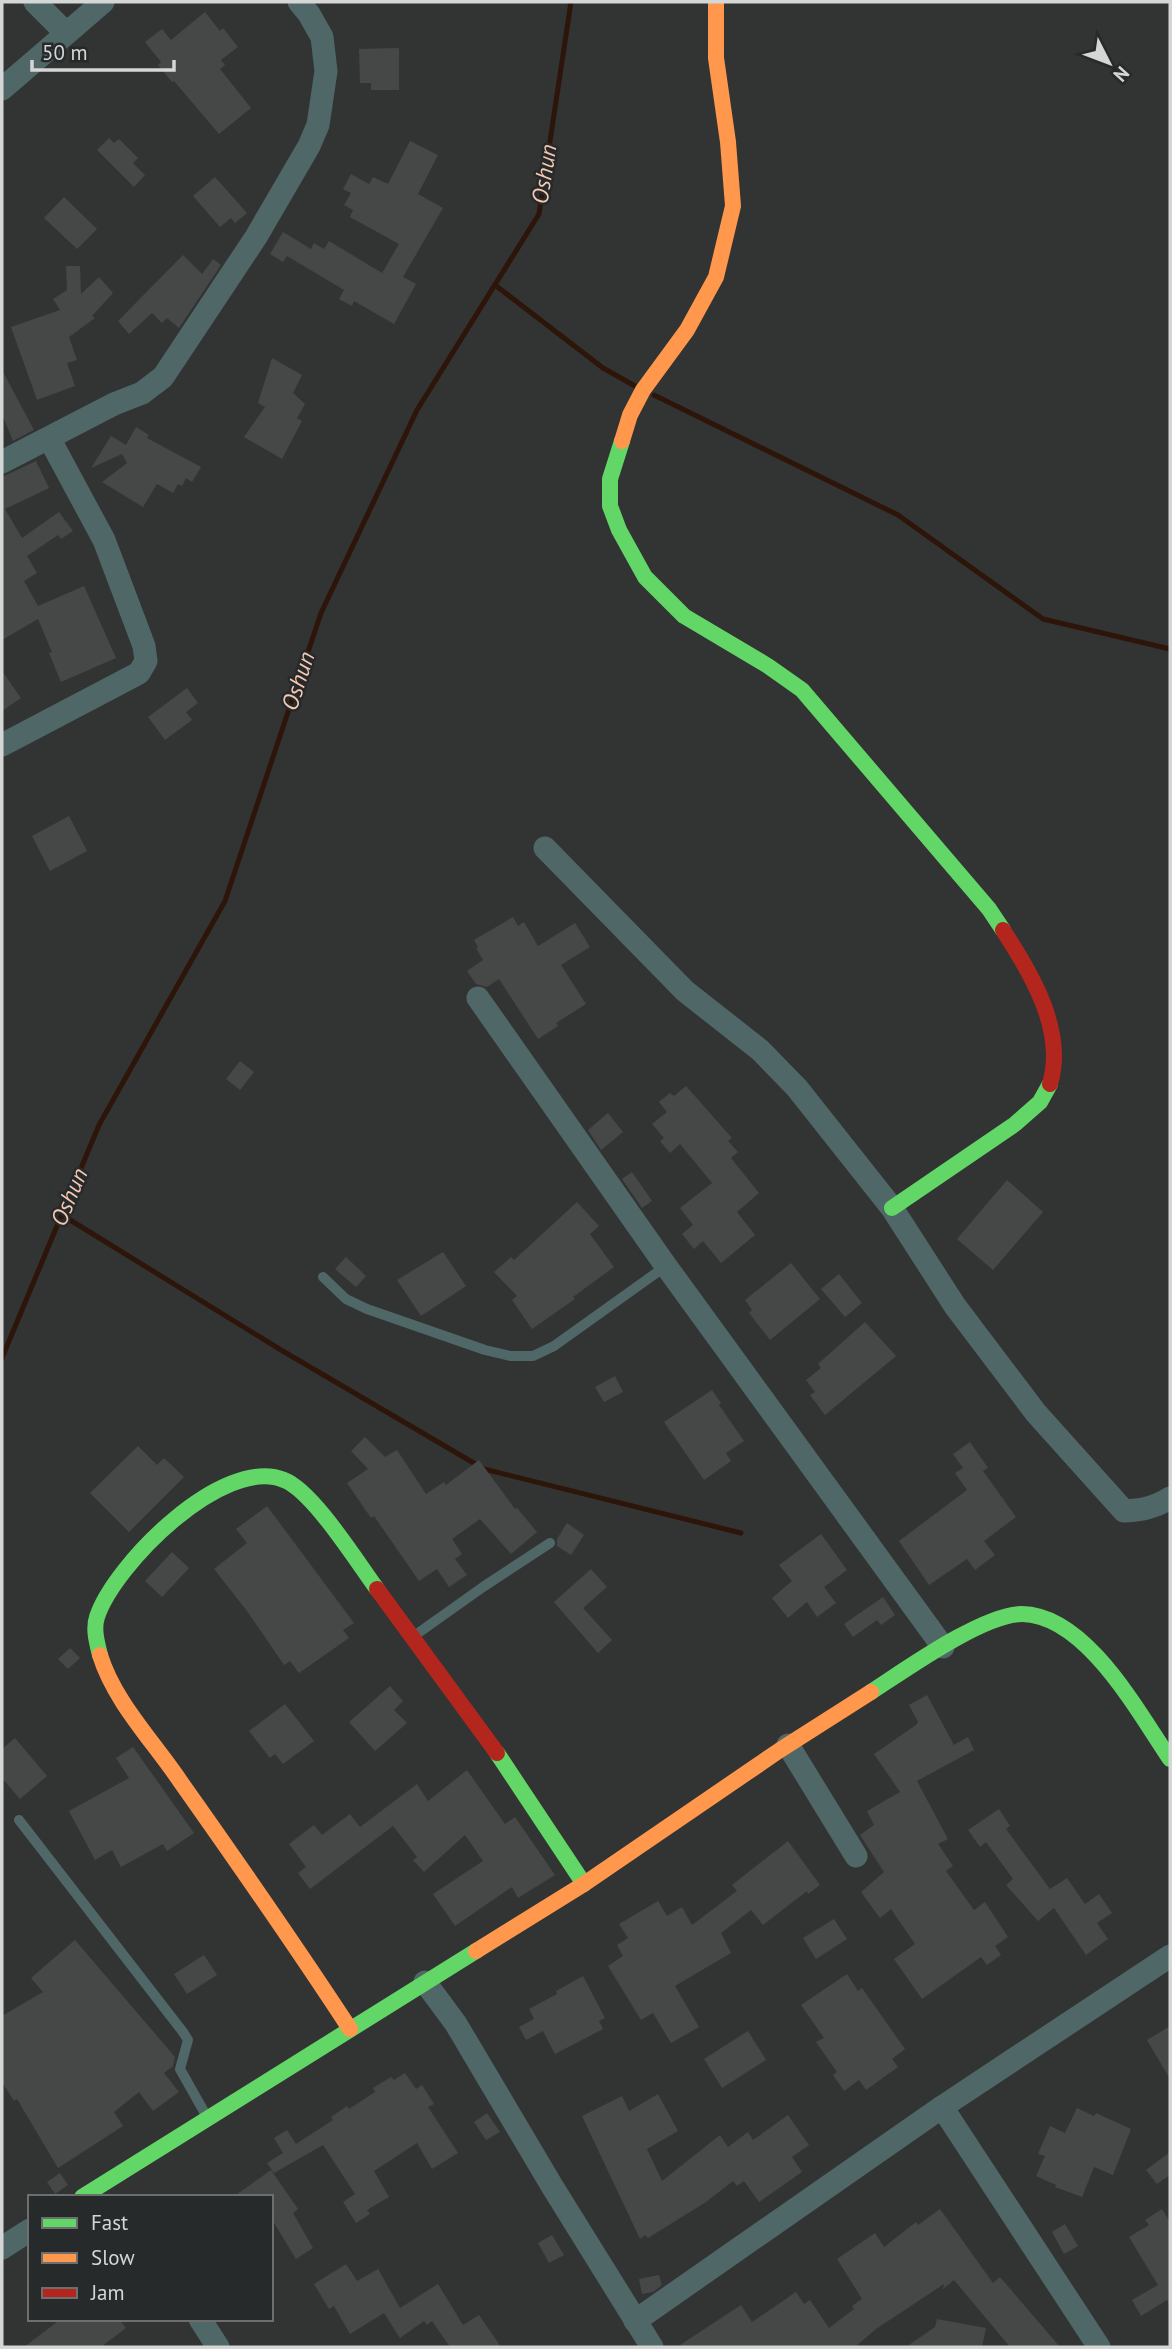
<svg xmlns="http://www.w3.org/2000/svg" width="1172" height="2349" font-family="'PT Sans',sans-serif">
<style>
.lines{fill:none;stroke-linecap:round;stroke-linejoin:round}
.stream{stroke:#2d150a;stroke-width:5}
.building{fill:#464848}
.lane{stroke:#506767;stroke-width:10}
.street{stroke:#506767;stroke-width:23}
.fast{stroke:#63d668;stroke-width:16}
.slow{stroke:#ff974d;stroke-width:16}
.jam{stroke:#b3261e;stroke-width:16}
.labels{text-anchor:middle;stroke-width:5;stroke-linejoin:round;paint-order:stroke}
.water-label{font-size:23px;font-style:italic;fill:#f6c8b3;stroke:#272a2a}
</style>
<rect width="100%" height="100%" fill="#323333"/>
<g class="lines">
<!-- stream -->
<g class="stream">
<path d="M495,285l108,83 32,18"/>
<path d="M654,395l244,120 145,104 127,30"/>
<path d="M62,1215l219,135 203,119 257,64"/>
<path d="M2,1358l97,-233 126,-224 96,-288 96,-203 122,-196 32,-212"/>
</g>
</g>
<!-- building -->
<g class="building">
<path d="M205,12l15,19 3,-3 15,19 -17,13 4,5 -5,4 31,39 -32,26 -45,-53 -2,1 -14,-17 3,-3 -16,-20 17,-13 9,11z"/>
<path d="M399,48v42h-28v-7h-11l-1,-34z"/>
<path d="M109,138l5,5 5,-4 19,19 -5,5 12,12 -11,12 -37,-37z"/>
<path d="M410,141l28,14 -20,39 25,14 -40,69 13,7 -22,40 -40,-23 -2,5 -13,-7 5,-9 -57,-34 -4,6 -13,-8 13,-22 28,17 3,-6 10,6 5,-8 53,32 17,-29 -49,-27 3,-7 -9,-5 7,-12 -8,-4 8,-15 18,10 4,-7 15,7z"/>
<path d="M215,177l32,36 -12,10 -4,-5 -11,9 -27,-31z"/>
<path d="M64,197l33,32 -20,20 -33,-31z"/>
<path d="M183,255l19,19 11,-15 8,6 -42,63 -12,-10 -5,5 -10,-10 -23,21 -11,-13z"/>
<path d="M66,266h14l1,28 18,-17 14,16 -21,23 3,2 -26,19 8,23 -10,3 8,23 -38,14 -26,-73 49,-17 -7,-11 14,-9z"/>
<path d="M272,358l30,17 -9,18 12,11 -8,14 5,3 -20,38 -38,-22 21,-30 -7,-4z"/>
<path d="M2,370l32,60 -21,11 -11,-27z"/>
<path d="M136,427l13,8 -2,3 54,29 -9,15 -6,-4 -4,8 -4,-2 -5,9 -16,-9 -14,23 -41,-25 25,-19 -5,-9 -31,14 20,-32 15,9z"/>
<path d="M36,461l13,27 -44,21 17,29 37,-26 14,19 -12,8 -3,-4 -31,21 10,17 -13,8 14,25 46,-20 32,72 -55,24 -12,-29 3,-1 -14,-33 -36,21v-163z"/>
<path d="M2,671l19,27 -19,13z"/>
<path d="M187,688l11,15 -12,9 6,8 -27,20 -17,-23z"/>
<path d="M69,816l18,35 -37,20 -18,-35z"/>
<path d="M513,917l5,9 6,-4 14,24 37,-23 15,24 -29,18 25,39 -30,19 2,3 -20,13 -39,-60 -12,8 -11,-3 -9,-13 16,-11 -7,-12 2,-1 -4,-7z"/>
<path d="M240,1061l14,11 -14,18 -14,-11z"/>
<path d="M686,1086l46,52 -4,3 10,11 -7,6 28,35 -22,19 18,23 -34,28 -18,-22 -9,8 -12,-15 11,-9 -13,-17 32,-25 -32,-39 -10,9 -10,-12 4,-3 -12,-14 15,-12 -8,-10 11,-9 4,3z"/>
<path d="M608,1113l15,19 -22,18 -13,-20z"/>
<path d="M632,1172l20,29 -10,7 -20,-29z"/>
<path d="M1007,1180l36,32 -50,58 -36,-31z"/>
<path d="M577,1202l22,24 -9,8 24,33 -41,30 2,2 -43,30 -20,-29 5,-4 -23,-24 17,-15 3,3z"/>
<path d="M443,1252l23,34 -45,30 -24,-36z"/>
<path d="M346,1257l20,19 -10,11 -21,-18z"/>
<path d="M791,1263l29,36 -50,41 -21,-27 3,-3 -7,-10z"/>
<path d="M839,1274l23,29 -17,14 -24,-28z"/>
<path d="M865,1322l31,34 -71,59 -15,-20 5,-3 -9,-12 15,-12 -3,-4z"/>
<path d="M615,1376l8,16 -19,10 -9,-15z"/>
<path d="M712,1390l9,13 -2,2 25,36 -18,12 5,8 -27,19 -40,-58z"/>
<path d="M365,1437l20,20 12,-7 29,44 18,-12 2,3 33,-25 36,49 2,-1 20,24 -26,22 -31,-35 -28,20 10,15 -7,5 12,16 -18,12 -12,-18 -18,12 -45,-65 -3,2 -24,-35 21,-14 -17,-18z"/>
<path d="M970,1442l18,26 -5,3 33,46 -32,24 11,14 -20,15 -8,-11 -38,26 -30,-44 68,-51 -12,-17 8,-5 -10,-14z"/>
<path d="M138,1446l19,19 7,-7 20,19 -55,55 -39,-39z"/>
<path d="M267,1506l87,117 -11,7 6,8 -50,35 -9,-12 -6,4 -37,-54 -33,-42 33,-26 -11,-14z"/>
<path d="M567,1523l17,12 -13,20 -14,-9v-7z"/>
<path d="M821,1534l26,36 -23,17 12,16 -19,14 -10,-15 -19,16 -16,-20 20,-17 -13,-16z"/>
<path d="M172,1552l17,16 -27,29 -17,-16z"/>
<path d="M591,1569l16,18 -24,21 29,32 -14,13 -44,-51z"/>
<path d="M883,1597l12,18 -14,10 -4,-5 -24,17 -9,-13z"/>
<path d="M70,1648l10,10 -12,11 -10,-10z"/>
<path d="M390,1686l13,15 -9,9 13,13 -32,28 -26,-29z"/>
<path d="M927,1695l27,50 14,-8 6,13 -57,31 31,58 -10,5 15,22 -7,5 28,39 11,-8 23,35 -13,9 6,9 -14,10 -6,-8 -59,42 -28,-40 21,-15 -24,-35 -11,9 -19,-26 23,-20 -24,-37 14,-10 -7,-14 33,-19 -26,-38 42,-29 2,-3 -9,-17z"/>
<path d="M285,1704l29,37 -31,23 -8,-10 -5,4 -21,-27z"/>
<path d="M15,1738l32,38 -27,23 -18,-21v-29z"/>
<path d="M133,1747l61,86 -27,18 -4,-7 -42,23 -9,-17 -17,10 -26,-49 60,-33 -13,-20z"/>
<path d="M467,1770l38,54 10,-7 40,58 -37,23 -6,-11 -57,39 -22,-32 50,-33 -18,-26 -41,37 -11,-12 4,-3 -24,-31 -83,63 -12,-16 8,-6 -17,-23 25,-19 8,10 28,-21 10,13 57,-43 11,17z"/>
<path d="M999,1809l11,17 -4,3 44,60 17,-11 18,26 14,-10 13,19 -15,10 11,16 -22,16 -32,-47 -16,13 -32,-36 7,-6 -27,-37 -6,5 -12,-17z"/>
<path d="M788,1841l32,44 -12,9 -1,-3 -44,34 -12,-15 -30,23 10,20 -56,33 24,41 -28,16 -18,-30 -12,7 -33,-54 15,-10 -6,-11 11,-7 -9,-14 39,-23 9,15 15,-9 10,18 45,-34 -5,-6z"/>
<path d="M834,1919l13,20 -31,20 -13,-21z"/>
<path d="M75,1940l100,117 -2,9 -9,7 15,19 -26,19 -14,-19 -25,20 9,14 -65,42 -41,-69 -3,2 -12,-19v-66l41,-24 -12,-14z"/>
<path d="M204,1955l13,20 -30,19 -13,-20z"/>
<path d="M847,1974l11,17 4,-3 43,61 -13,10 6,8 -32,23 -7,-10 -15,11 -11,-16 4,-3 -21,-30 8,-4 -23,-33z"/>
<path d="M583,1976l22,42 -6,3 4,8 -48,25 -12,-23 -17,9 -7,-13 15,-8 -5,-10 28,-15 -1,-3z"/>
<path d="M1170,2026v53l-23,-39z"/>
<path d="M748,2031l18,29 -44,28 -18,-29z"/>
<path d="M405,2073l11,16 6,-4 12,19 -6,3 30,46 -26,16 -15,-26 -43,28 15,26 -22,13 3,4 -14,9 -13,-21 12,-8 -32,-49 -49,28 -7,-10 16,-10 -9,-15 13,-8 9,14 37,-24 -2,-3 16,-11 2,3 26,-17 -2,-4 18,-11 3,3z"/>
<path d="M658,2094l20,37 -31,18 15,32 58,-46 8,12 20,-15 5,8 35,-25 21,30 -17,12 10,15 -43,30 -15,-21 -7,5 -4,-5 -27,21 -58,36 -3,-3 -5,4 -58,-123 40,-20 7,15z"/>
<path d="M1077,2108l17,8 2,-3 35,16 -18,46 -19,-8 -12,30 -27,-10 1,-2 -20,-9 9,-20 -7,-2 12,-28 15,7z"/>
<path d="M487,2113l13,19 -14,8 -12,-18z"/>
<path d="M1170,2152v23l-13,9 -11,-14z"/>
<path d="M271,2170l27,39 -5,4 20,35 -17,11 -25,-41v-21h-38z"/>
<path d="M60,2173l8,12 -13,9 -8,-12z"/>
<path d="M940,2209l53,74 7,-6 60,70h-50l-56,-67 -11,9 1,-5 -68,45 -21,18h-178l64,-42 11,17 44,-30 8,12 6,-4 19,28 25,-19 -2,-3 10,-7 -25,-40 38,-26 9,14 32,-25 2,3z"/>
<path d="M1162,2209l8,13v84l-3,-6 -26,16 -9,-16 26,-15 -29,-48 20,-12 -4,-5z"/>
<path d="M1065,2224l13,22 -14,8 -12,-22z"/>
<path d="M552,2235l12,20 -15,8 -11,-20z"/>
<path d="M346,2264l11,17 21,-12 22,39 38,-24 25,41 16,-10 22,32h-51l-18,-26 -5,4 -3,-4 -24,17 -16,-25 -34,21 -16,-28 -5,3 -15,-25z"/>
<path d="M659,2275l3,10 -9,7 -11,2 -3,-15z"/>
<path d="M61,2319h58l7,9 -25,19h-77z"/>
<path d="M937,2319l49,9 -4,19h-76l29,-20z"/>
</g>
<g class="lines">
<!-- lane -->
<g class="lane">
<path d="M323,1277l23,22 21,10 118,41 25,6h23l21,-10 112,-80"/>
<path d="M414,1636l69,-49 67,-44"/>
<path d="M19,1820l164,212 5,8 -8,29 27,48"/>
</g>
<!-- street -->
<g class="street">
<path d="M35,2l31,31"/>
<path d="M2,89l101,-87"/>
<path d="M2,462l112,-58 28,-11 21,-16 93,-140 53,-91 9,-21 8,-54 -4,-34 -13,-23 -10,-12"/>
<path d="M2,745l137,-72 7,-12 -2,-15 -40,-106 -55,-102"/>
<path d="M545,848l140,143 75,59 37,38 95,120 63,98 81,107 88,98c18,-1 30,-3 46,-13"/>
<path d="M478,998l188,268 277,381"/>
<path d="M788,1745l68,111"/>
<path d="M425,1982l31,42 96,162 100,161"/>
<path d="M942,2107l157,240"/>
<path d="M2,2248l28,-18"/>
<path d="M200,2319l18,28"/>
<path d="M635,2321l307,-214 228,-151"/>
</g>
<!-- fast -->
<g class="fast">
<path d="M622,441l-12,38v27l9,24 26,47 39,39 84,50 34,24 187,219 14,21"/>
<path d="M892,1208l123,-84 25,-22 10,-18"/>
<path d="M100,1655c-3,-12 -7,-26 -3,-38 17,-52 126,-162 187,-137 29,11 73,82 93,109"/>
<path d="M871,1692c34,-22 112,-78 151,-78 64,1 116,98 148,145"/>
<path d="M497,1753l87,131"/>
<path d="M82,2197l394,-246"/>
</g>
<!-- slow -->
<g class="slow">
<path d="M622,441l8,-26 13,-25 44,-60 29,-53 17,-71 -5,-64 -12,-84v-56"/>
<path d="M100,1655c14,46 53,86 80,126 58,82 115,164 170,248"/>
<path d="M476,1951l108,-67 196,-134 91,-58"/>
</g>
<!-- jam -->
<g class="jam">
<path d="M1003,930c28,44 63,100 47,154"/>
<path d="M377,1589l120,164"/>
</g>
</g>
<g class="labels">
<!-- water labels -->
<g class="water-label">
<text transform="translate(544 174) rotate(-81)" y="8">Oshun</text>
<text transform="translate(298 681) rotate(-72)" y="8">Oshun</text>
<text transform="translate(69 1197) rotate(-67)" y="8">Oshun</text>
</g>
</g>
<!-- border -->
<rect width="1172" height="2349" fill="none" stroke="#d5d6d6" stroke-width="7"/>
<!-- legend -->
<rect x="28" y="2195" width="245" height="126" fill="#272a2a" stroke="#6d6f6f" stroke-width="2"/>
<rect x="42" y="2218" width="35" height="10" fill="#63d668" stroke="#6d6f6f" stroke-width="2"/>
<text x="91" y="2230" font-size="21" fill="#d5d6d6">Fast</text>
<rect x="42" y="2253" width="35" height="10" fill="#ff974d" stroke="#6d6f6f" stroke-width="2"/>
<text x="91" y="2265" font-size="21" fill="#d5d6d6">Slow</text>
<rect x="42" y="2288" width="35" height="10" fill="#b3261e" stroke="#6d6f6f" stroke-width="2"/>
<text x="91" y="2300" font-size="21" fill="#d5d6d6">Jam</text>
<!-- north arrow -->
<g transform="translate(1109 63) rotate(132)" stroke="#272a2a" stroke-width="5" paint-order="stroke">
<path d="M0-5L12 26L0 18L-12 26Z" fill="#d5d6d6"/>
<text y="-10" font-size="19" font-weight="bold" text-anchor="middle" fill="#d5d6d6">N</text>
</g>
<!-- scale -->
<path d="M32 60v10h142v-10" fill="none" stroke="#d5d6d6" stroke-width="3.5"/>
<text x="42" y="60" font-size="21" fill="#d5d6d6" stroke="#272a2a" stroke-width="5" paint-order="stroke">50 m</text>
</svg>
